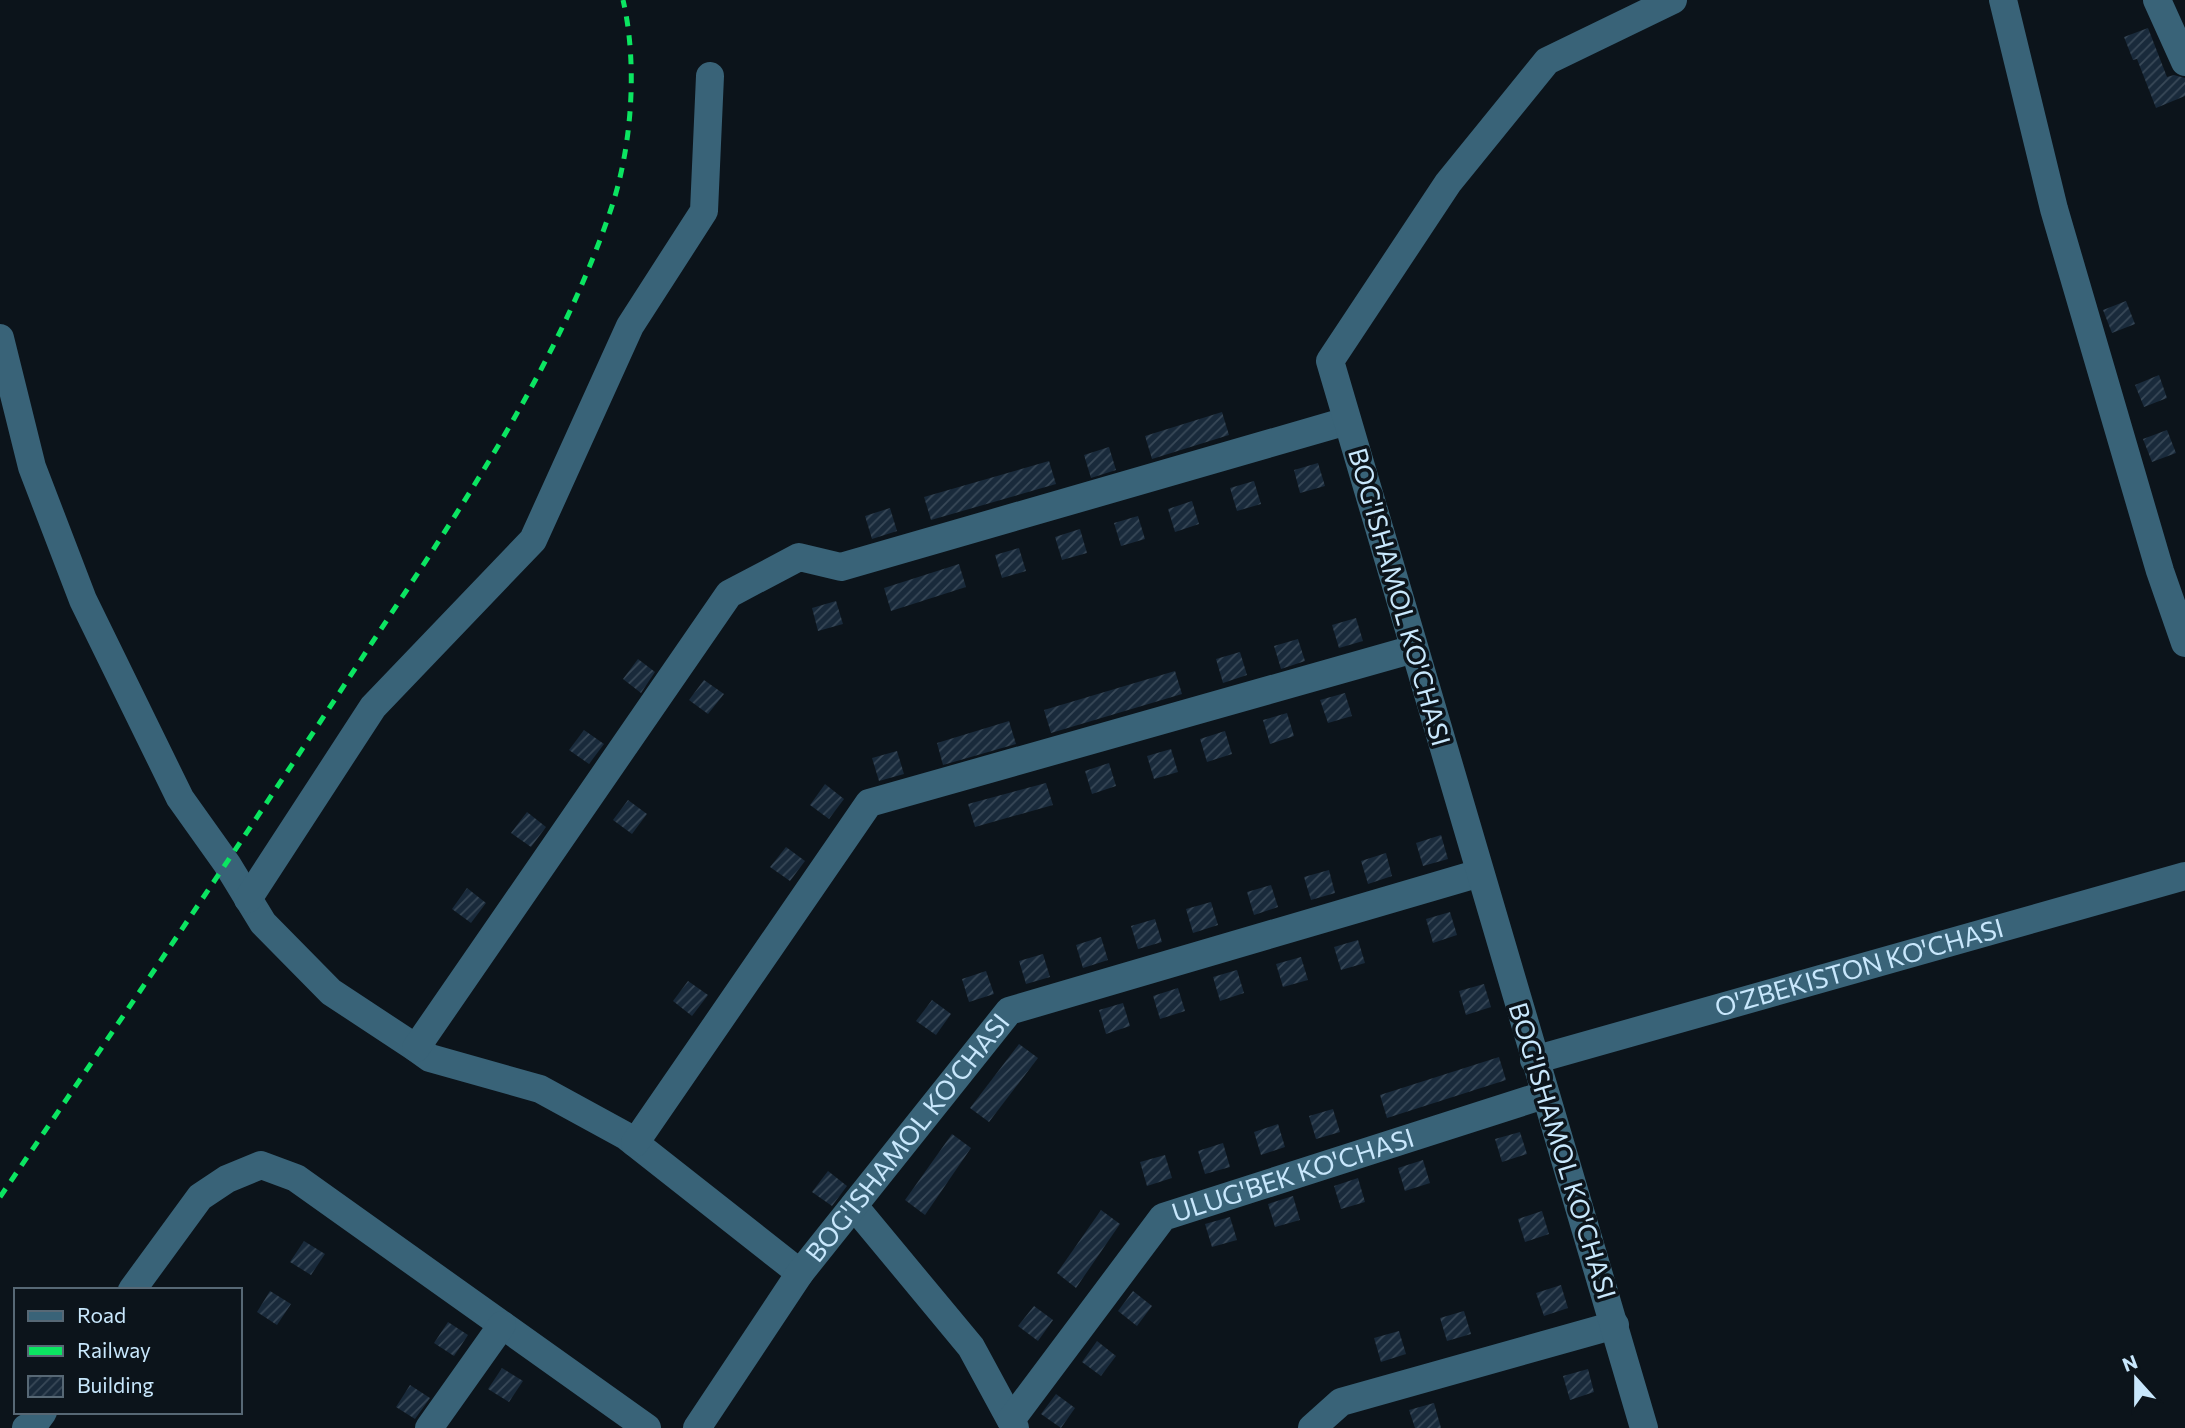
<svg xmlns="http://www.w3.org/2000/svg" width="2185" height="1428" font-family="Commissioner,sans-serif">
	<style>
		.building { fill: url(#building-hatch) }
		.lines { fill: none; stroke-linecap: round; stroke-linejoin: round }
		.minor { stroke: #396378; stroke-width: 28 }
		.rail { stroke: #0be561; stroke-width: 5; stroke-dasharray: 10 9; stroke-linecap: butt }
		.labels { text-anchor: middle; stroke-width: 7; stroke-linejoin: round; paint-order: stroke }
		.street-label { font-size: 26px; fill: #c8e7fc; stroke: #0c141b }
	</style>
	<defs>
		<pattern id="building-hatch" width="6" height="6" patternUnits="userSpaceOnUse" patternTransform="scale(1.75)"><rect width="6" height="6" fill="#192a3b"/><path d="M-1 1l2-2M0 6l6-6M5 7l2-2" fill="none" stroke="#394958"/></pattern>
	</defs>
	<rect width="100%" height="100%" fill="#0c141b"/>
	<g class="building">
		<polygon points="2148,28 2167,77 2174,75 2185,78 2185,96 2156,108 2137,59 2133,60 2124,37"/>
		<polygon points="2126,301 2135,324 2112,333 2103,310"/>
		<polygon points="2159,375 2167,398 2144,407 2135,385"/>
		<polygon points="1222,412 1229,435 1152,459 1145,436"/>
		<polygon points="2167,430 2176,453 2152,462 2143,439"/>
		<polygon points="1109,447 1116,470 1091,478 1084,455"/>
		<polygon points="1049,461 1056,484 931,520 924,497"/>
		<polygon points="1318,463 1325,486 1300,493 1294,470"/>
		<polygon points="1254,481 1261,504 1237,511 1230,488"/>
		<polygon points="1192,501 1199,524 1175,532 1168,509"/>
		<polygon points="890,508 897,531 872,539 865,516"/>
		<polygon points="1138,516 1145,539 1121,546 1114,523"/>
		<polygon points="1080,529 1087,553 1062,560 1055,537"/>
		<polygon points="1019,548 1026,571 1002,578 995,555"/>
		<polygon points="959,564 966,587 891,611 884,588"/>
		<polygon points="836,601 843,624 818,631 812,608"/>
		<polygon points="1356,618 1363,641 1339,648 1332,625"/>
		<polygon points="1298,639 1305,661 1281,669 1274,646"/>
		<polygon points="1240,652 1247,675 1223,683 1216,659"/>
		<polygon points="638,659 655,672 641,693 623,679"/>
		<polygon points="1175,671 1182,694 1051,733 1044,710"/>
		<polygon points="704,680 724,694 708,714 689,700"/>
		<polygon points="1345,693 1352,716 1328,723 1320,700"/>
		<polygon points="1287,713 1294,736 1270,744 1263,720"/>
		<polygon points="1009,721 1016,744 943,765 937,743"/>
		<polygon points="584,730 604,744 589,764 569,750"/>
		<polygon points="1225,731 1232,754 1207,762 1200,739"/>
		<polygon points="1171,749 1178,772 1154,779 1147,756"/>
		<polygon points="897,751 904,774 879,781 872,758"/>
		<polygon points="1109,763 1116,786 1092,794 1085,771"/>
		<polygon points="1046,783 1053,805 975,827 968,804"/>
		<polygon points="825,784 844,799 829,819 810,805"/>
		<polygon points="628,800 647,814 632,834 613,820"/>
		<polygon points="527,812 546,827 531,847 511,833"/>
		<polygon points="1441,835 1448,859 1423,866 1416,843"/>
		<polygon points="786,847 805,861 790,881 770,867"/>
		<polygon points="1386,853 1392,876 1368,884 1361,861"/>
		<polygon points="1329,870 1335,893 1311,900 1304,877"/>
		<polygon points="1271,885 1278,907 1254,915 1247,892"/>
		<polygon points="467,888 486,903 471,923 452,909"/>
		<polygon points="1211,902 1218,925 1193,933 1186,909"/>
		<polygon points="1450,912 1457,935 1433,943 1426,919"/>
		<polygon points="1155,919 1162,942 1138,949 1131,926"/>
		<polygon points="1101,937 1108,960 1083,968 1076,945"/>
		<polygon points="1358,940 1365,963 1341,970 1334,947"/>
		<polygon points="1043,954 1050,977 1026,984 1019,961"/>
		<polygon points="1301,957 1308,980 1283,987 1276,964"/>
		<polygon points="1237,970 1244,993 1220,1001 1213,977"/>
		<polygon points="986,971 994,994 969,1002 962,979"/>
		<polygon points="688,981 708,995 692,1016 673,1001"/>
		<polygon points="1484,984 1491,1007 1466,1015 1459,991"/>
		<polygon points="1178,988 1185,1011 1160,1019 1153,996"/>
		<polygon points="932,1000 951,1014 936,1035 916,1021"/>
		<polygon points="1123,1003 1130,1026 1106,1034 1099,1010"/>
		<polygon points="1019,1044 1038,1058 989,1122 970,1108"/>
		<polygon points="1499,1057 1506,1080 1387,1118 1380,1095"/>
		<polygon points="1333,1109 1340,1132 1316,1139 1309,1116"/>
		<polygon points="1278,1124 1285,1147 1261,1155 1254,1132"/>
		<polygon points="1520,1132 1527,1154 1502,1162 1495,1139"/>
		<polygon points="952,1134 971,1148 925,1215 905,1200"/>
		<polygon points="1223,1143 1230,1167 1205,1174 1198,1151"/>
		<polygon points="1165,1155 1172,1178 1147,1186 1140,1162"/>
		<polygon points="1423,1160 1430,1183 1405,1191 1398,1168"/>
		<polygon points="828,1171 847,1186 832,1206 812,1192"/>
		<polygon points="1358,1178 1365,1202 1341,1209 1334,1186"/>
		<polygon points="1293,1196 1300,1220 1275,1227 1268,1204"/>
		<polygon points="1101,1210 1120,1224 1076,1288 1057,1273"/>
		<polygon points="1542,1211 1549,1234 1525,1242 1518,1219"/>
		<polygon points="1230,1217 1237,1240 1212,1247 1205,1224"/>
		<polygon points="304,1241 325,1254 311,1275 290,1262"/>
		<polygon points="1561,1285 1568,1308 1544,1316 1536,1293"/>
		<polygon points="270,1291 291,1304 277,1325 257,1312"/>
		<polygon points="1133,1291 1152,1306 1137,1326 1118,1311"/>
		<polygon points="1034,1306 1053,1320 1038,1341 1018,1326"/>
		<polygon points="1464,1311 1471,1334 1447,1341 1440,1318"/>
		<polygon points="448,1322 468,1335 454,1356 434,1343"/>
		<polygon points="1399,1331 1406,1354 1381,1362 1374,1338"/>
		<polygon points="1097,1341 1116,1356 1101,1376 1082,1362"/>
		<polygon points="502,1368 523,1381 509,1402 488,1389"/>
		<polygon points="1588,1369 1594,1392 1570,1400 1563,1376"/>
		<polygon points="410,1385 430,1398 415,1419 396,1407"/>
		<polygon points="1056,1394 1075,1408 1061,1428 1041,1414"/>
		<polygon points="1434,1403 1441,1428 1415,1428 1409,1410"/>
	</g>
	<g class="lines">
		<g class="minor">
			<polyline points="2003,0 2054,209 2160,571 2185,643"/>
			<polyline points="2157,0 2185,62"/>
			<polyline points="0,338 32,467 83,600 180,798 227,864 263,923 331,992 416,1048 430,1058 540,1089 626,1136 800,1273"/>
			<polyline points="248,899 373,707 533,540 630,326 704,211 710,76"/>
			<polyline points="416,1048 729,594 799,557 841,567 1347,421"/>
			<path id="s1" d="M 1534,1060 L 2185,876"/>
			<polyline points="635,1143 869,803 1414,649"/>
			<polyline points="854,1206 971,1347 1015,1428"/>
			<polyline points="132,1290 200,1197 227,1179 261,1165 296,1178 647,1428"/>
			<path id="s2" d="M 1011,1420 L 1163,1217 L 1544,1095"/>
			<polyline points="26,1428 35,1423 43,1412"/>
			<polyline points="429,1428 502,1325"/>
			<path id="s3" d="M 697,1428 L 800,1273 L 1009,1011 L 1480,873"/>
			<polyline points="1312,1428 1341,1402 1615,1325"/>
			<polyline points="1644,1428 1330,361 1448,183 1547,61 1673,0"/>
		</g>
		<path class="rail" d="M 0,1197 C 122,1018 244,839 362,658 C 455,516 555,373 610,212 C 632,149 638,64 623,0"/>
	</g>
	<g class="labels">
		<g class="street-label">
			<text transform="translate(1399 597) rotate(74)" y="9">BOG'ISHAMOL KO'CHASI</text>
			<text dy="9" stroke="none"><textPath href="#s1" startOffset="338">O'ZBEKISTON KO'CHASI</textPath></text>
			<text dy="9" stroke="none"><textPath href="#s3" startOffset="359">BOG'ISHAMOL KO'CHASI</textPath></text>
			<text transform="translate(1562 1151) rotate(73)" y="9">BOG'ISHAMOL KO'CHASI</text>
			<text dy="9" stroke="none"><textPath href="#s2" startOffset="390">ULUG'BEK KO'CHASI</textPath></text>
		</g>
	</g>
	<rect x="14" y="1288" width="228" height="126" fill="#0c141b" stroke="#576875" stroke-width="2"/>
	<rect x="28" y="1311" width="35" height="10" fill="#396378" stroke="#576875" stroke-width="2"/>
	<text x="77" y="1323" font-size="21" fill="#c8e7fc">Road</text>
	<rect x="28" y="1346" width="35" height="10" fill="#0be561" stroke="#576875" stroke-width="2"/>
	<text x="77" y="1358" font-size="21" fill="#c8e7fc">Railway</text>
	<rect x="28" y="1376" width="35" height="21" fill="url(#building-hatch)" stroke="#576875" stroke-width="2"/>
	<text x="77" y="1393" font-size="21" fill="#c8e7fc">Building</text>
	<g transform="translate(2136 1379) rotate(339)" stroke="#0c141b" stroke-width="5" paint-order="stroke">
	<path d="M0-5L12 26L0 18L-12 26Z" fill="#c8e7fc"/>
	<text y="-10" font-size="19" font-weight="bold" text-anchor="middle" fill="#c8e7fc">N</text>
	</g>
</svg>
